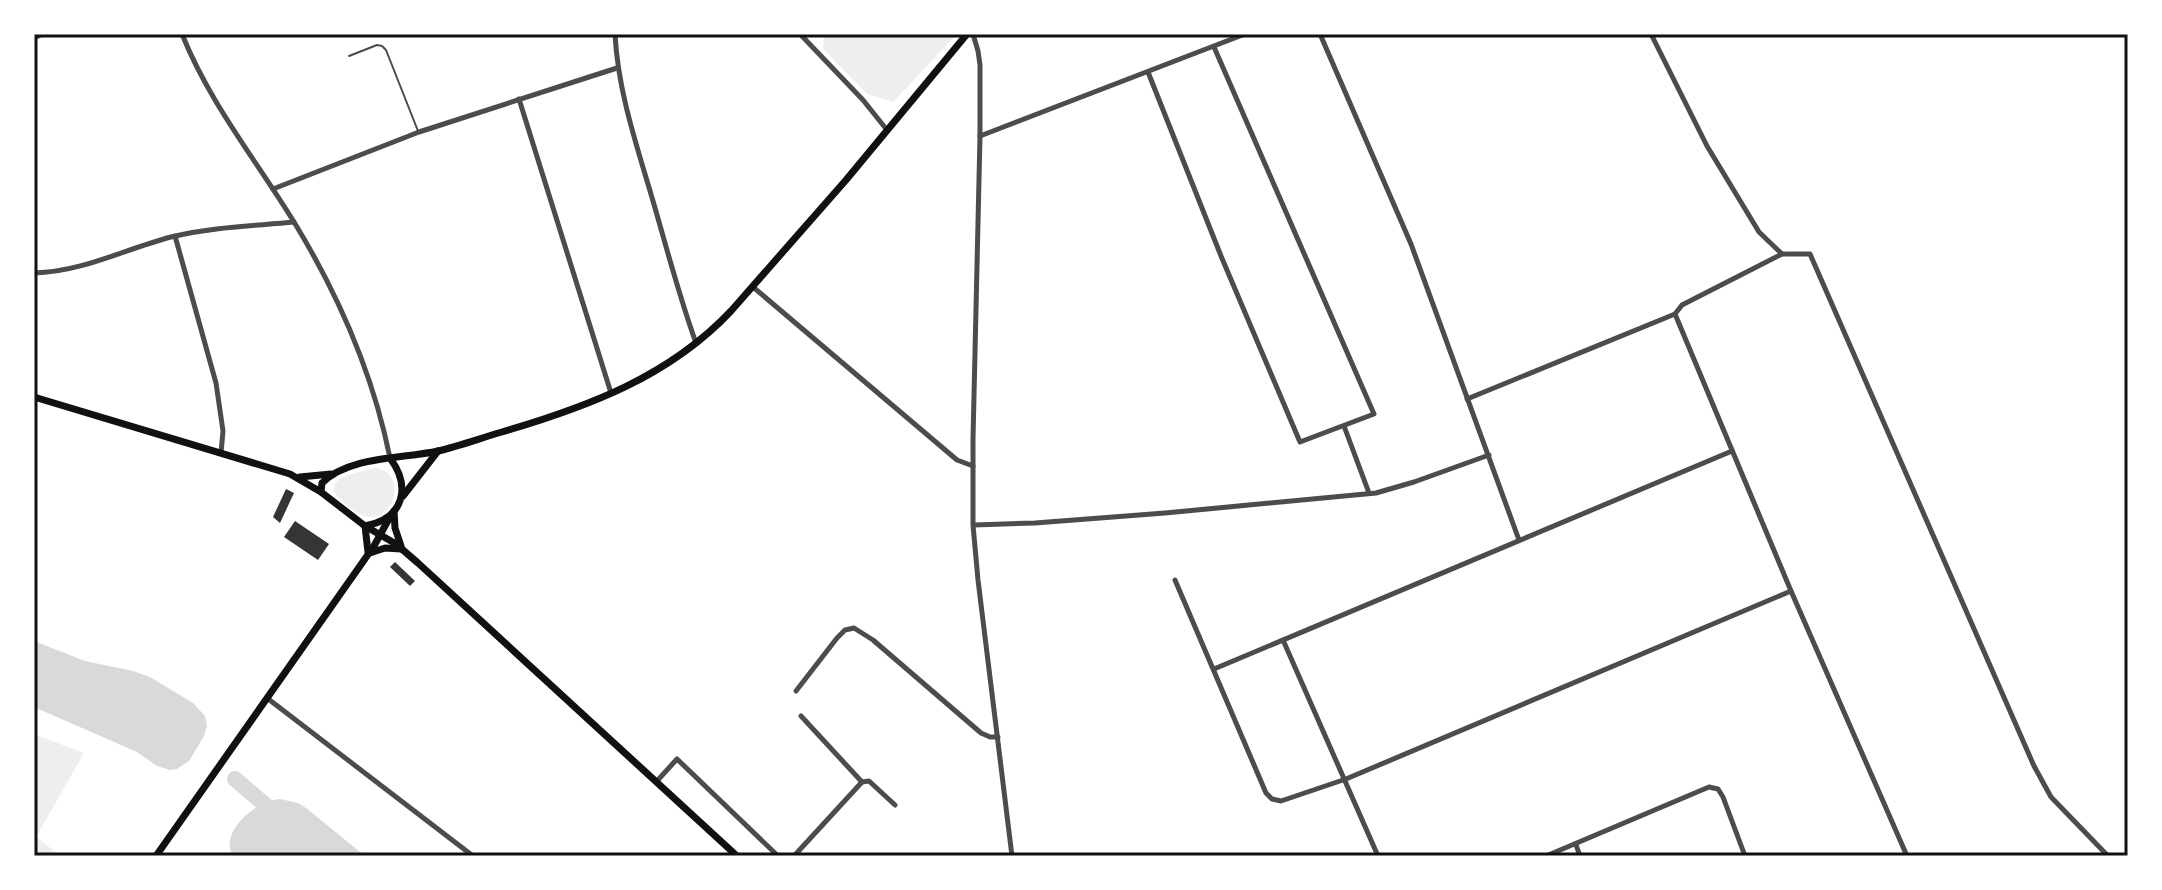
<svg xmlns="http://www.w3.org/2000/svg" width="2162" height="890" font-family="'Roboto Serif',serif">
	<style>
		.green { fill: #eee }
		.water { fill: #d9d9d9 }
		.lines { fill: none; stroke-linecap: round; stroke-linejoin: round }
		.river { stroke: #d9d9d9; stroke-width: 16 }
		.building { fill: #353535 }
		.service { stroke: #4c4c4c; stroke-width: 2 }
		.minor { stroke: #4c4c4c; stroke-width: 5 }
		.secondary { stroke: #111; stroke-width: 7 }
		.neatline { fill: none; stroke: #111; stroke-width: 3 }
	</style>
	<rect width="100%" height="100%" fill="#fff"/>
	<g class="green">
		<polygon points="824,34 957,34 893,102 867,94 823,49"/>
		<path d="M 375,468 C 412,472 391,535 356,512 C 312,483 341,476 375,468 Z"/>
		<polygon points="34,734 84,753 36,837 61,856 34,856"/>
	</g>
	<g class="water">
		<polygon points="34,641 85,661 133,671 150,677 193,703 205,716 207,726 204,736 189,761 177,769 170,770 157,766 137,752 34,707"/>
		<path d="M 280,799 L 298,803 L 306,808 L 365,856 L 233,856 C 218,832 257,800 280,799 Z"/>
	</g>
	<g class="lines">
		<polyline class="river" points="235,779 278,816"/>
	</g>
	<g class="building">
		<polygon points="286,489 294,493 280,523 273,517"/>
		<polygon points="295,521 329,544 318,560 284,537"/>
		<polygon points="395,562 415,581 410,586 390,567"/>
	</g>
	<g class="lines">
		<polyline class="service" points="349,56 377,45 382,46 386,50 418,131"/>
		<g class="minor">
			<path d="M 182,34 C 209,102 256,160 294,222 C 338,294 373,374 390,458"/>
			<path d="M 615,34 C 618,92 637,146 653,201 C 667,249 679,296 696,343"/>
			<polyline points="800,34 863,100 887,130"/>
			<polyline points="973,34 978,51 980,65 980,136 973,439 973,525 978,580 1012,856"/>
			<polyline points="1320,34 1411,244 1519,540"/>
			<polyline points="1651,34 1707,146 1759,232 1782,254 1810,254 2034,766 2051,797 2108,856"/>
			<polyline points="34,38 42,34"/>
			<polyline points="1148,72 1221,256 1300,442 1374,414 1214,47"/>
			<polyline points="519,99 611,393"/>
			<polyline points="980,136 1245,34"/>
			<polyline points="273,189 419,132 617,68"/>
			<polyline points="175,236 216,383 223,431 221,453"/>
			<path d="M 34,273 C 82,272 125,249 171,237 C 211,227 253,226 294,222"/>
			<polyline points="753,287 957,460 973,466"/>
			<polyline points="1675,314 1791,591 1907,856"/>
			<polyline points="1467,399 1675,314 1682,305 1782,254"/>
			<polyline points="1344,426 1369,493"/>
			<polyline points="974,525 1035,523 1165,513 1376,493 1414,482 1489,455"/>
			<polyline points="1175,580 1266,793 1272,799 1281,801 1346,779 1791,591"/>
			<polyline points="1283,640 1378,856"/>
			<polyline points="1214,669 1732,451"/>
			<polyline points="796,691 837,638 845,630 854,628 873,640 981,733 990,737 998,737"/>
			<polyline points="267,698 473,856"/>
			<polyline points="801,716 862,782 869,781 895,805"/>
			<polyline points="657,781 677,759 778,856"/>
			<polyline points="1576,845 1580,856"/>
			<polyline points="794,856 862,782"/>
			<polyline points="1546,856 1709,787 1718,789 1723,797 1745,856"/>
		</g>
		<g class="secondary">
			<polyline points="34,397 290,474 321,492"/>
			<path d="M 390,458 C 412,488 403,519 365,526 L 321,492 L 322,483 C 349,456 402,459 438,451 C 459,446 481,438 502,432 C 587,407 669,377 731,311 L 846,180 L 967,34"/>
			<polyline points="300,477 331,474"/>
			<polyline points="403,496 438,451"/>
			<polyline points="394,511 395,528 401,546"/>
			<polyline points="365,526 396,544 418,563 737,856"/>
			<polyline points="365,526 368,552"/>
			<polyline points="370,553 385,548 401,549"/>
			<polyline points="156,856 374,546 391,515"/>
		</g>
	</g>
	<rect width="2162" height="890" fill="none" stroke="#ffffff" stroke-width="72"/>
	<rect x="36" y="36" width="2090" height="818" class="neatline"/>
</svg>
